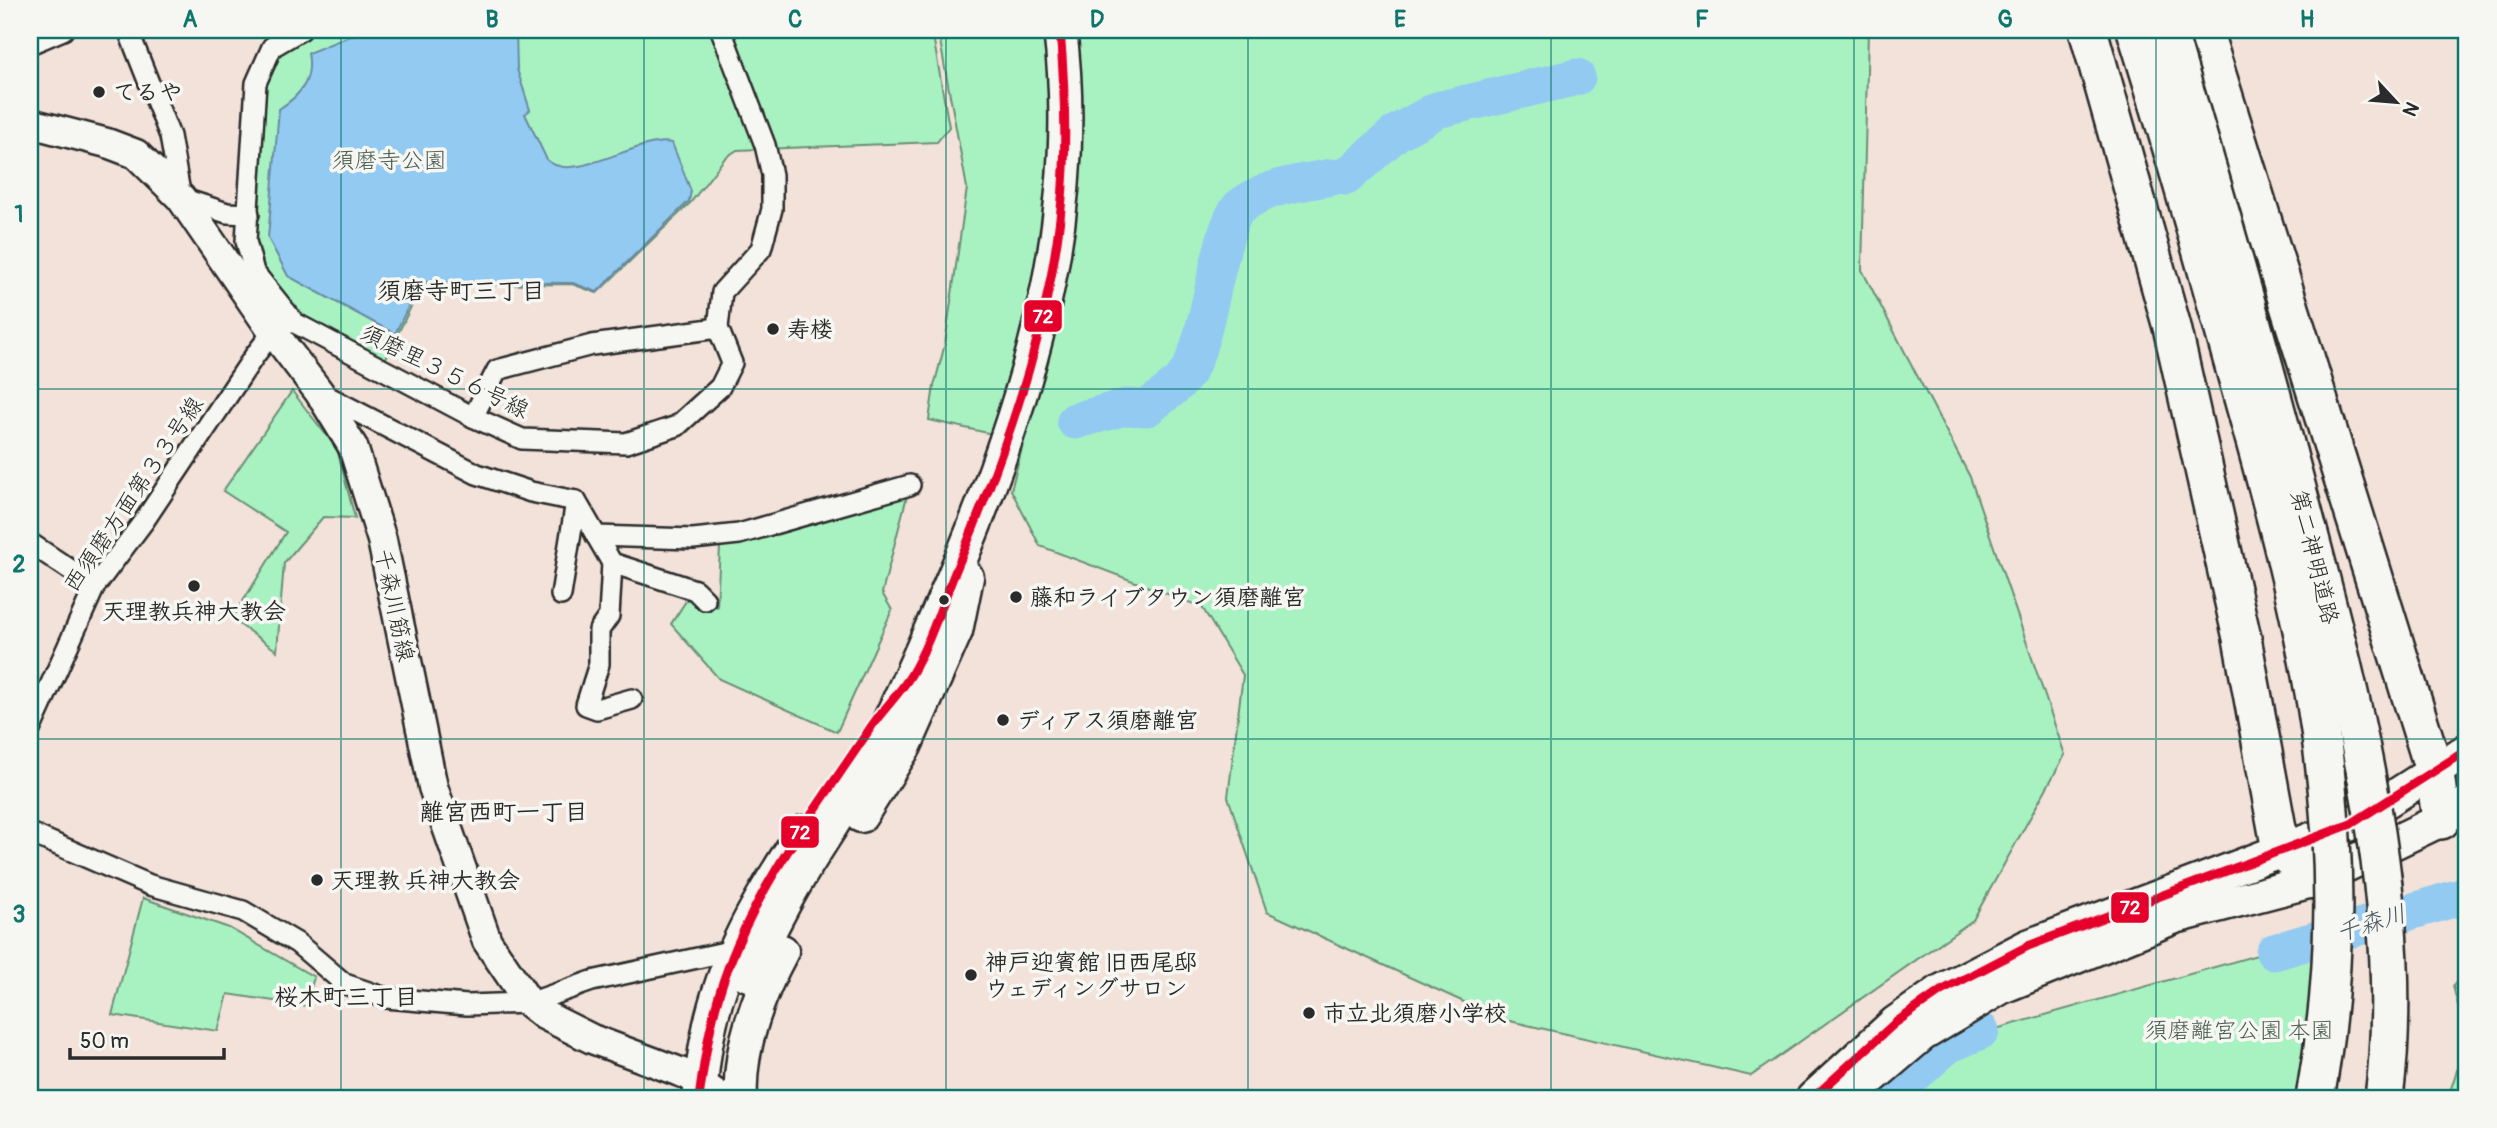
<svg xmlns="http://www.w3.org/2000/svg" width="2497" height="1128" font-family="Pangolin,'Klee One',sans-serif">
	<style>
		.green { fill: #a8f2c1; stroke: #6a8e76; stroke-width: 2 }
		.water { fill: #93caf2; stroke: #698aa2; stroke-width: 2 }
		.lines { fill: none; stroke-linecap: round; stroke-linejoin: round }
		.river { stroke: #93caf2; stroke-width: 37 }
		.street-casing { stroke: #2b2b2b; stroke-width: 24 }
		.secondary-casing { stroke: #2b2b2b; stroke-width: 33 }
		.primary-casing { stroke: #2b2b2b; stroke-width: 37 }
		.highway-casing { stroke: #2b2b2b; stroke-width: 42 }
		.street { stroke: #f6f6f2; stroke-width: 19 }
		.secondary { stroke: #f6f6f2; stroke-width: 28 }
		.primary { stroke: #f6f6f2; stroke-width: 32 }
		.highway { stroke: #f6f6f2; stroke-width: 37 }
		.highway-bridge-casing { stroke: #2b2b2b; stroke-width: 42; stroke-linecap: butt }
		.highway-bridge { stroke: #f6f6f2; stroke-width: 37 }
		.bus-1-casing { stroke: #f6f6f2; stroke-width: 14 }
		.bus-1 { stroke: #e4002b; stroke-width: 9 }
		.grid { fill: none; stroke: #0f766e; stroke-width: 2; stroke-opacity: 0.55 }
		.poi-dot { fill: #2b2b2b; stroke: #f6f6f2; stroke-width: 2.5 }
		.labels { text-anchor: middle; stroke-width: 7; stroke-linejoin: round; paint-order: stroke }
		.poi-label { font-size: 23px; font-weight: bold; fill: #2b2b2b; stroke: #f6f6f2; text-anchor: start }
		.park-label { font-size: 23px; fill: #4a5d50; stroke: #f6f6f2 }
		.street-label { font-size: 23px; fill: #2b2b2b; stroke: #f6f6f2 }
		.neighbourhood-label { font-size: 24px; font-weight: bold; fill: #2b2b2b; stroke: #f6f6f2 }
		.water-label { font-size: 24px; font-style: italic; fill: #45535d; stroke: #f6f6f2 }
		.line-badge { stroke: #f6f6f2; stroke-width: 2.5 }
		.badge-label { font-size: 19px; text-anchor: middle; font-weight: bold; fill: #fff }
		.neatline { fill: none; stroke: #0f766e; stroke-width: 2.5 }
		.grid-label { font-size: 23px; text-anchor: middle; font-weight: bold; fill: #0f766e }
	</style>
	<rect width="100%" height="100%" fill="#f2e2d9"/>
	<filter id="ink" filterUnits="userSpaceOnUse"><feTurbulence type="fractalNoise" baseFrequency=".0143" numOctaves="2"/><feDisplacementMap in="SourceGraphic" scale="14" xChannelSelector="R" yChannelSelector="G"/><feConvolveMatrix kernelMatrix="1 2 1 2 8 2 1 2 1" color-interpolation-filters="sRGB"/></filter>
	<g filter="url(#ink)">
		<g class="green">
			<polygon points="315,30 932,30 949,127 937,142 737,150 725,158 691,202 597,293 572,284 421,286 384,362 290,308 262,267 253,237 264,86 281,52"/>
			<polygon points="938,30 1868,30 1862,270 1970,477 2065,755 1973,920 1751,1076 1501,1019 1267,912 1228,797 1243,675 1202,607 1040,546 1011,490 1024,441 929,420 934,386 945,344 967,188"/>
			<polygon points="292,391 337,449 355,518 323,517 284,563 277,651 232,619 286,532 223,491"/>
			<polygon points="907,496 882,593 892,610 837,732 719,679 671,624 688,598 717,607 720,547"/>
			<polygon points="143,898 229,928 314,977 306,1006 228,994 218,1031 112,1015"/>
			<polygon points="2324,936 2297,1098 1884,1098 1950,1042"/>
			<polygon points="2467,970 2467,1098 2448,1098 2467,1039 2453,986"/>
		</g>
		<path class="water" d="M 364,30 L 516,30 L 517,69 L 530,110 L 525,114 L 547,160 C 574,185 637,136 672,143 L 691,191 L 689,201 L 597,292 L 573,283 L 420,282 L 395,334 L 288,276 L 268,238 L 279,109 C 301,95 313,80 308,53 Z"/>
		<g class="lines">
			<g class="river">
				<polyline points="1346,177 1396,133 1437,110 1577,77"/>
				<path d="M 1075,421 L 1125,407 L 1147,408 C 1159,398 1179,386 1187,373 C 1210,338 1219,222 1241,206 C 1266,186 1301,183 1332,177"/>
				<polyline points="2274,952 2467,895"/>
				<polyline points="1888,1098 1948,1045 1981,1031"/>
			</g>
			<defs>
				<g id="street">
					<polyline points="128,30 170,136 181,198 227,213 249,214"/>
					<polyline points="301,30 272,47 256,83 246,241 254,272 295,323 473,417 522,439 626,443 677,426 720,387 732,363 718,328 722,292 761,249 772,209 772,175 765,145 721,30"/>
					<polyline points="30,44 63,30"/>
					<polyline points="319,392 477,474 531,492 576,501 612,563 695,590 705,600"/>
					<polyline points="473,417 497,370 592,345 718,328"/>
					<polyline points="596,536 693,539 739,534 910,485"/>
					<polyline points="30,543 95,586"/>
					<polyline points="612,563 609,616 599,630 599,664 586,705 597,709 632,699"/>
					<polyline points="561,595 576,501"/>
					<polyline points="30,730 95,586 144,521 255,355 273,332 284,327"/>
					<polyline points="30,833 150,885 243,911 297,943 345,984 386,998 467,1005 529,1003 592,981 734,950"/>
				</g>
				<polyline id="secondary" points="30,123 107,143 136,154 181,198 273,332 319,392 353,447 382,540 433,787 487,941 529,1003 544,1015 592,1039 688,1075 722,1098"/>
				<g id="primary">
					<polyline points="861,816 905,746 956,631 967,577"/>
					<path d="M 748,975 C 763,945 777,915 794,886 C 815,850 840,815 860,778 C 891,721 917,661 943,601 C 1021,422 1085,227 1060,30"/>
					<path d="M 699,1098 C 702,1079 703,1059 707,1040 C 720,963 761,896 803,832"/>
					<path d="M 741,1098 C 738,1050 759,993 782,951"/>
					<polyline points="1813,1098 1895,1023 1941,991 2028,946 2351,824 2467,750"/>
					<polyline points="1848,1098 1922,1035 2002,987 2175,917 2316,880 2441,820 2467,803"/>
				</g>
				<g id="highway">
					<polyline points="2088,30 2172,327 2242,638 2281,850 2316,880"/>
					<polyline points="2203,30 2435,773 2441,820"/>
				</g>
			</defs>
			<use href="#street" class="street-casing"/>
			<use href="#secondary" class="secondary-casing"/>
			<use href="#primary" class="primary-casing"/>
			<use href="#highway" class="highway-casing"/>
			<use href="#street" class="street"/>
			<use href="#secondary" class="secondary"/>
			<use href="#primary" class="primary"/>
			<use href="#highway" class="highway"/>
			<defs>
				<g id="highway-bridge">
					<path d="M 2136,30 C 2172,144 2204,259 2236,373 C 2307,624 2363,835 2315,1098"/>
					<path d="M 2167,30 C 2215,194 2263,358 2306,523 C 2354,704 2408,909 2384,1098"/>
				</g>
			</defs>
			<use href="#highway-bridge" class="highway-bridge-casing"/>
			<use href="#highway-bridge" class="highway-bridge"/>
			<defs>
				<g id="bus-1">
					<path d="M 699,1098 C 705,1054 712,1010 728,968 C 760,881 818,807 869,730 C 881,711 899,695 911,675 C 932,639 944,597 961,558 C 1012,435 1058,303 1064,169 C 1066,122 1064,76 1060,30"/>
					<polyline points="1813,1098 1895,1023 1941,991 2028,946 2351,824 2467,750"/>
				</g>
			</defs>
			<use href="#bus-1" class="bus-1-casing"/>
			<use href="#bus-1" class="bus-1"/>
		</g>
	</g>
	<path class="grid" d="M 341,30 L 341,1098M 644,30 L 644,1098M 946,30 L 946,1098M 1248,30 L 1248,1098M 1551,30 L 1551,1098M 1854,30 L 1854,1098M 2156,30 L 2156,1098M 30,389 L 2467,389M 30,739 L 2467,739"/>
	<g class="poi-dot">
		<circle cx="99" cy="92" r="7"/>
		<circle cx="773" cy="329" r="7"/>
		<circle cx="194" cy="586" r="7"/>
		<circle cx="1016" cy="597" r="7"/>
		<circle cx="944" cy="600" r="6"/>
		<circle cx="1003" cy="720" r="7"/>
		<circle cx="317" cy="880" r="7"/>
		<circle cx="971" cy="975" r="7"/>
		<circle cx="1309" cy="1013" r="7"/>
	</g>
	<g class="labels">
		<g class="poi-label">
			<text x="113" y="100">てるや</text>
			<text x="787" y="337">寿楼</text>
			<text x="1030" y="605">藤和ライブタウン須磨離宮</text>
			<text x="194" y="619" text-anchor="middle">天理教兵神大教会</text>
			<text x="1017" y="728">ディアス須磨離宮</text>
			<text x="331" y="888">天理教 兵神大教会</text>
			<text x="985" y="970">神戸迎賓館 旧西尾邸<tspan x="985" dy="26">ウェディングサロン</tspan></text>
			<text x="1323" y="1021">市立北須磨小学校</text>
		</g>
		<g class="park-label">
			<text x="389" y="168">須磨寺公園</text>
			<text x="2239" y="1038">須磨離宮公園 本園</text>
		</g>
		<g class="street-label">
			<text transform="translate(445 371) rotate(26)" y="8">須磨里３５６号線</text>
			<text transform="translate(133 494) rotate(-56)" y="8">西須磨方面第３３号線</text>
			<text transform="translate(2315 557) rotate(76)" y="8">第二神明道路</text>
			<text transform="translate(395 605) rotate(78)" y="8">千森川筋線</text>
		</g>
		<g class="neighbourhood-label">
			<text x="461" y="299">須磨寺町三丁目</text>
			<text x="504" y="820">離宮西町一丁目</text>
			<text x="346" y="1005">桜木町三丁目</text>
		</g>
		<g class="water-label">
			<text transform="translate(2371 923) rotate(-17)" y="8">千森川</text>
		</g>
	</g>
	<g class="line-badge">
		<rect x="1023" y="299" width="40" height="34" rx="7" fill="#e4002b"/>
		<rect x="780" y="815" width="40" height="34" rx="7" fill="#e4002b"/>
		<rect x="2110" y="891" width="40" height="33" rx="7" fill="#e4002b"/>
	</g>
	<g class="badge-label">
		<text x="1043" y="323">72</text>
		<text x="800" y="839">72</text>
		<text x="2130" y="914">72</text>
	</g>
	<rect width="2497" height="1128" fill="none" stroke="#f6f6f2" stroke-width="77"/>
	<g transform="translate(2396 102) rotate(116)" stroke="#f6f6f2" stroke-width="5" paint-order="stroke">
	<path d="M0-5L12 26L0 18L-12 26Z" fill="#2b2b2b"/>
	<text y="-10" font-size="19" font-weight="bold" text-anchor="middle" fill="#2b2b2b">N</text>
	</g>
	<path d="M70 1048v10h154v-10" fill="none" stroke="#2b2b2b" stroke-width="3.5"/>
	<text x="80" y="1048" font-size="21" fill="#2b2b2b" stroke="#f6f6f2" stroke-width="5" paint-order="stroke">50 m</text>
	<rect x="38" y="38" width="2420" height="1052" class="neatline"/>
	<g class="grid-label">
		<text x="190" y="27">A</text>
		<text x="492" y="27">B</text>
		<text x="795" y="27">C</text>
		<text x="1097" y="27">D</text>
		<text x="1400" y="27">E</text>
		<text x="1702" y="27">F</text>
		<text x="2005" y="27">G</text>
		<text x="2307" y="27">H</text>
		<text x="19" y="222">1</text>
		<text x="19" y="572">2</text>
		<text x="19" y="922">3</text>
	</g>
</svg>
